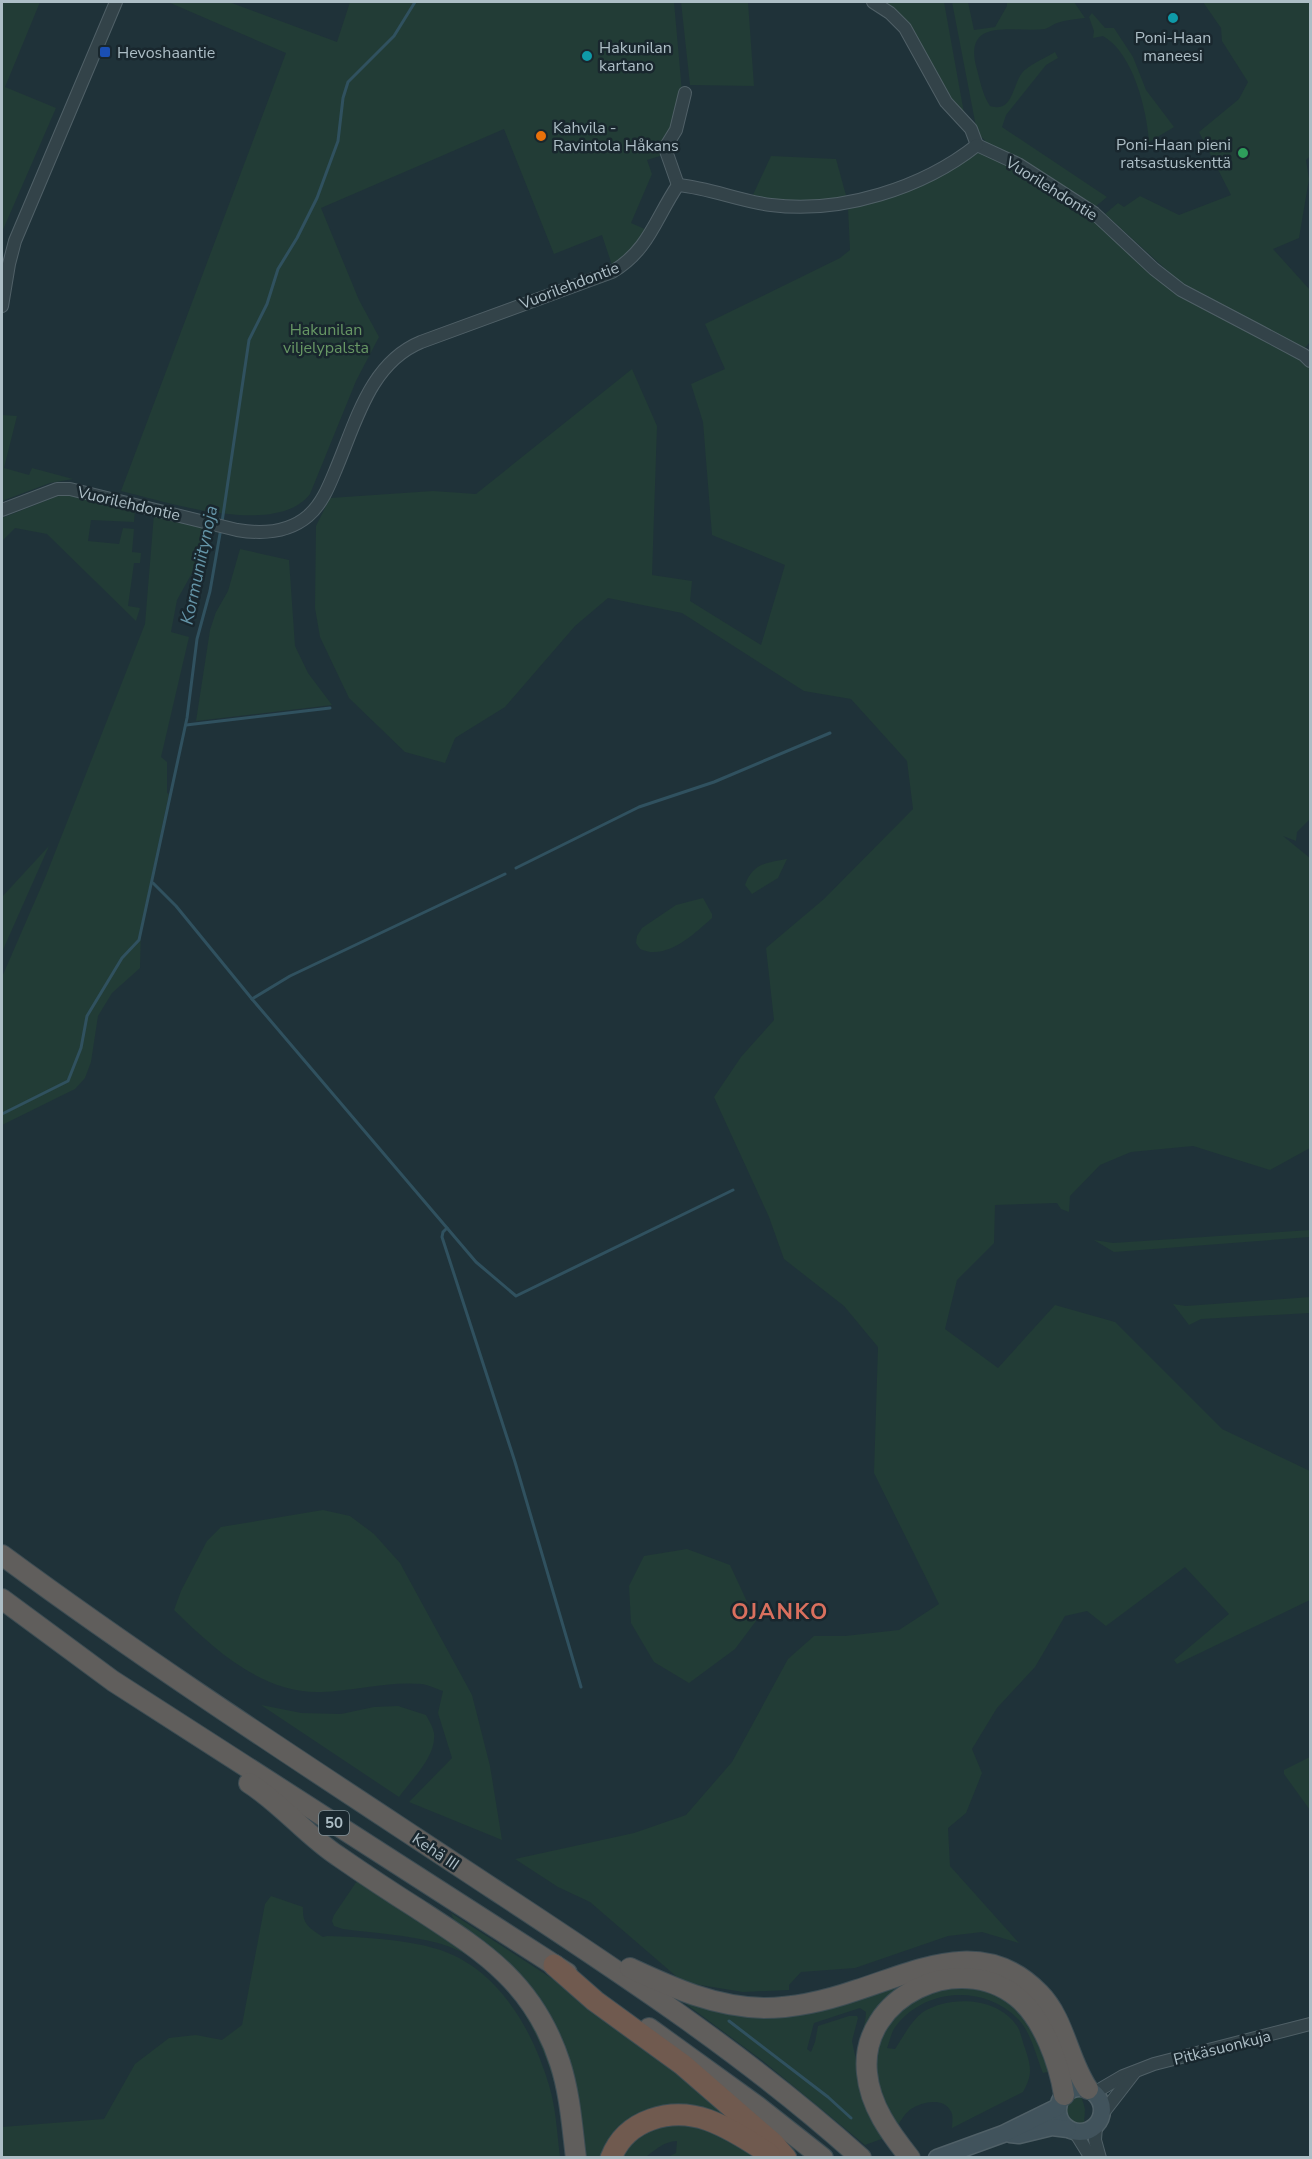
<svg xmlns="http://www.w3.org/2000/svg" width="1312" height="2159" font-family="'Nunito Sans',sans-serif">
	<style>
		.green { fill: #223c36; fill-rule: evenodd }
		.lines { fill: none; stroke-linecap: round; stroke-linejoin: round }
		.stream { stroke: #30515f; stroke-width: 3 }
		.minor-casing { stroke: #506067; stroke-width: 14 }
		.secondary-casing { stroke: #506067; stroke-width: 19 }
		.trunk-casing { stroke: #3d4d54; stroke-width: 22 }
		.motorway-casing { stroke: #3d4d54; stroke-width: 23 }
		.minor { stroke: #334349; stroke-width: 12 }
		.secondary { stroke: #41535c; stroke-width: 16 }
		.trunk { stroke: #605e5c; stroke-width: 20 }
		.motorway { stroke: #705a4f; stroke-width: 21 }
		.culture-dot { fill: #0f9aa8; stroke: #19272e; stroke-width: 2 }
		.transit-dot { fill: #1a4fb4; stroke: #19272e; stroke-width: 2 }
		.food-dot { fill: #e8710a; stroke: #19272e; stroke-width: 2 }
		.leisure-dot { fill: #2e9e5b; stroke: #19272e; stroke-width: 2 }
		.labels { text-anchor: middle; stroke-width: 5; stroke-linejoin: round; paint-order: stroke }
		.shield { fill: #19272e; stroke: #819198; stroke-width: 1.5 }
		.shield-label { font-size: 15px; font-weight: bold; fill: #adbec6 }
		.poi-label { font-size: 16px; fill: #adbec6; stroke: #19272e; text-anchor: start }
		.street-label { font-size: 16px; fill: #adbec6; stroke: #19272e }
		.park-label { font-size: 16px; fill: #679764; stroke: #19272e }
		.water-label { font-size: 18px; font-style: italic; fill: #6494a7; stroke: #19272e }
		.district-label { font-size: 22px; font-weight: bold; letter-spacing: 1.5px; fill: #da705e; stroke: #19272e }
	</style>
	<rect width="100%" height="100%" fill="#1f3239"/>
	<g class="green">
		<polygon points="2,2 40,2 5,87 56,108 2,232"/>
		<path d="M 168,2 L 229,2 L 337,42 L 350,2 L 674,2 L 682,92 L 663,155 L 647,160 L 652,174 L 631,223 L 647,230 L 633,252 L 612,265 L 602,235 L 554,254 L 504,129 L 321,208 L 359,300 L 379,337 L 356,381 L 310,494 C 276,538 167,502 121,491 L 286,53 Z"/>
		<polygon points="681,2 748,2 754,86 690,85"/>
		<polygon points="882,2 944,2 964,113 950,101"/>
		<path d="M 952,2 L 968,2 L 974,30 L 995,27 L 1007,6 L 1007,2 L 1074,2 L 1085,18 C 1076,19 1066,20 1057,23 C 1053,24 1049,28 1045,29 C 1015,33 964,16 976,66 C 980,80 982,94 990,106 C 1013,113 1012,86 1022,73 C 1027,66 1047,57 1055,52 L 1058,58 L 1046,65 L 1006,115 L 1002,127 L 1107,197 L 1095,207 L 1023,160 L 988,144 L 977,132 Z"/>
		<polygon points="1203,2 1310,2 1310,156 1306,160 1309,179 1299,238 1273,249 1310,290 1310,342 1304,349 1181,283 1105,214 1118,203 1124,207 1140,196 1179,215 1231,195 1199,132 1239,99 1248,82 1222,41 1221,28"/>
		<path d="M 1092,13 L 1105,28 L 1114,28 L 1133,57 L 1146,90 L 1174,127 L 1149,142 C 1147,110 1133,53 1103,36 L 1093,38 L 1094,31 L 1089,17 Z"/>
		<polygon points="978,150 1016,168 1092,217 1175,293 1302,361 1310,369 1310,819 1297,832 1296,841 1283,836 1310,858 1310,1148 1270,1170 1193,1146 1131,1152 1100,1165 1070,1196 1069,1212 1061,1209 1057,1203 995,1205 994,1243 957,1280 945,1329 998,1368 1055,1305 1115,1322 1222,1429 1310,1471 1310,1600 1177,1664 1174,1660 1229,1614 1185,1567 1106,1626 1087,1611 1065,1616 1035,1667 997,1708 972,1749 982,1773 966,1813 948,1828 950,1866 1019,1943 982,1932 948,1936 855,1968 801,1972 789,1985 789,1990 743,1992 694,1984 677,1977 590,1902 558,1887 515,1859 634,1833 686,1815 732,1762 788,1659 814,1636 845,1636 899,1630 939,1604 874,1473 878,1347 844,1306 784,1259 769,1217 714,1097 741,1057 774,1020 766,948 824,899 913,809 907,761 851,699 804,691 682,613 608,598 575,626 505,707 455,738 445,763 405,752 349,698 320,637 315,608 316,526 330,498 433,491 476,494 632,369 657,426 652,575 692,581 690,601 761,645 785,565 712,535 703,422 691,384 725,369 705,324 840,258 850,250 848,208"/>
		<polygon points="771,156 836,159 847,199 794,203 752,197"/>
		<polygon points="2,415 17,416 4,468 29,475 32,468 73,479 50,483 2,501"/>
		<polygon points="58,496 72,496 135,510 134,522 91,520 88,541 119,544 123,528 134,529 132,552 141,553 140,563 134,563 128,606 140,608 136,621 47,534 15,528 2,541 2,518"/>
		<polygon points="154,514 216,530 177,600 171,632 189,637 161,757 167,762 167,793 169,794 141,926 140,968 112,993 98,1016 91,1062 85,1078 75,1089 2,1125 2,977 45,878 145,624"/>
		<polygon points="240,549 289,560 295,646 308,673 332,705 196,721 210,630 216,612 228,591"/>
		<polygon points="49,846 2,952 2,897"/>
		<path d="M 787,859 L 778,878 L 752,894 L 745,885 C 753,863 766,863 787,859 Z"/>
		<path d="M 703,898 L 712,914 L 712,918 C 693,935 666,961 640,949 L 636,943 L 637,936 L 642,928 L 676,905 Z"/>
		<polygon points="1310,1230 1310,1237 1114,1252 1094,1240 1113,1243"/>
		<polygon points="1310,1297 1310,1313 1201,1319 1189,1325 1173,1304 1186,1306"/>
		<path d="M 323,1510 L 350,1516 L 374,1534 L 400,1563 L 472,1695 L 490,1766 L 502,1840 L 409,1802 L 452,1758 L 438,1713 L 443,1691 C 437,1689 429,1685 422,1684 C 388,1681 354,1691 321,1692 C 262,1694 214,1649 174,1610 L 181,1591 L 207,1541 L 221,1527 Z"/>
		<polygon points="687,1549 730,1565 756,1621 735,1649 689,1683 654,1662 631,1623 629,1586 644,1556"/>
		<path d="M 261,1705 L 301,1713 L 341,1714 L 374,1707 L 398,1706 L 426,1715 C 429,1721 433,1727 434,1733 C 437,1756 411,1780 399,1797 Z"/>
		<polygon points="1310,1757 1310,1810 1284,1774 1284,1770"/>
		<path d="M 359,1878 L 464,1946 L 515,1994 L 546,2045 L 561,2107 C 545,2041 510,1963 438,1943 C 407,1935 374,1933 343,1929 L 334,1926 L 332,1921 L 334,1915 Z"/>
		<path d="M 271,1896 L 303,1907 C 302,1924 309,1928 323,1937 L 327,1936 C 362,1937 404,1939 437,1949 C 497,1967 532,2028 549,2085 C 556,2108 557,2134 560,2157 L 2,2157 L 2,2127 L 104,2119 L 135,2064 L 169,2038 L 196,2035 L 222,2040 L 242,2025 L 265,1904 Z"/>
		<polygon points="451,1913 585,2000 747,2128 672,2109 606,2157 583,2157 565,2055 457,1927"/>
		<path d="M 960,1965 C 996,1966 1032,1981 1049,2014 C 1056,2027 1060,2040 1065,2053 L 1058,2055 C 1053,2038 1047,2020 1035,2006 C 986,1951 886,1967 867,2043 C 864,2054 861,2067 862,2079 C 865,2100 877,2119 887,2137 L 865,2145 L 763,2061 L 678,1998 L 738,2012 L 771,2014 L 804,2012 L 830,2007 L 918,1974 ZM 860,2008 L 866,2012 C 866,2028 856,2043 856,2060 L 852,2041 L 858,2018 L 857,2016 L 849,2016 L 818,2026 L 815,2042 L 811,2052 L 807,2049 L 814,2023 Z"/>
		<path d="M 951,1985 C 964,1987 981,1986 993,1991 C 1029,2006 1039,2038 1052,2071 L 1043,2073 C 1036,2056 1031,2032 1018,2019 C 984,1984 925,1988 896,2026 C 891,2032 890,2041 887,2048 L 895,2049 C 903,2037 911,2021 923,2012 C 950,1995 998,1997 1017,2026 C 1021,2032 1022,2041 1025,2048 C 1031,2067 1033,2074 1023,2092 L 952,2128 C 952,2122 954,2115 950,2110 C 943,2097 921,2102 911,2109 C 905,2113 901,2121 896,2127 C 871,2087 863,2033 908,2003 C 920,1995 938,1991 951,1985 Z"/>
		<polygon points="1081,2095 1085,2109 1084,2124 1073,2122 1066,2111 1071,2099"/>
		<path d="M 699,2124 L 763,2157 L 668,2157 L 676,2153 L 677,2141 C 663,2142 658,2148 647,2156 C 641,2159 626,2157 618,2157 L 650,2125 Z"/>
	</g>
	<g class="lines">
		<g class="stream">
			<polyline points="222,522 249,340 267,304 278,269 297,238 317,198 338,141 343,98 348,82 394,36 415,2"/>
			<polyline points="186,725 330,708"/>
			<polyline points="516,868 639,807 714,782 830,733"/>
			<polyline points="153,883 176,906 252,999 290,976 505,874"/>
			<polyline points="252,999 476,1262 516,1296 733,1190"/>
			<polyline points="2,1114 68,1081 81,1048 87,1016 122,958 139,940 187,718 197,639 210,591 221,528"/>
			<polyline points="447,1228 443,1232 442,1237 515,1462 581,1687"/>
			<polyline points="729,2021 828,2097 851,2118"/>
		</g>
		<defs>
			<g id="minor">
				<polyline points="873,2 890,13 905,28 946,102 971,129 977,145"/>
				<polyline points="977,145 1018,164 1094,213 1154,269 1181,290 1259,331 1304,355 1310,361"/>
				<polyline points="678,185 665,148 676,130 685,93"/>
				<polyline points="2,306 9,264 15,241 116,2"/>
				<path d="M 2,510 L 57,489 L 70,489 L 237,530 C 261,534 288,533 308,516 C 322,504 329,486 336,469 C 356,422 370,363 421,342 L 612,272 C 649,250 655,219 678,185 C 710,188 739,201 771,205 C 841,214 923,188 977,145"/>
				<polyline points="1094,2093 1123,2076 1154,2064 1310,2024"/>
				<polyline points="1103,2113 1134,2073"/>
				<polyline points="1096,2126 1095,2140 1100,2158"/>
				<polyline points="1075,2132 1091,2158"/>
			</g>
			<g id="secondary">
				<circle cx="1080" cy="2110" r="22"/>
				<polyline points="1010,2134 1019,2135 1052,2127 1068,2129"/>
				<polyline points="937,2158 1003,2134 1058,2107"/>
			</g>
			<g id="trunk">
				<path d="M 2,1555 C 162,1673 329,1780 495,1890 C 621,1973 748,2056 861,2158"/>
				<polyline points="2,1599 113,1681 567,1973"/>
				<path d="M 249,1783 C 282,1804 306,1835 338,1856 C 364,1874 391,1892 418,1909 C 484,1952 534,1983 560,2063 C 570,2094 572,2126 576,2158"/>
				<path d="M 630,1968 C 673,1988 715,2007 764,2008 C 795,2008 828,2000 857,1990 C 919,1970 984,1936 1039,1993 C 1065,2019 1068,2060 1088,2089"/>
				<polyline points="649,2028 757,2106 823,2158"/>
				<path d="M 910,2158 C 890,2133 870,2106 867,2073 C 859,1996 959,1950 1017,1997 C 1043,2018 1059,2063 1064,2095"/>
			</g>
			<g id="motorway">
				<polyline points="554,1965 595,2001 683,2065 774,2144 786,2158"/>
				<path d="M 611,2158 C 626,2119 671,2107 708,2120 C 730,2128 750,2141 769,2154"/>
			</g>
		</defs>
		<use href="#minor" class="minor-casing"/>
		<use href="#secondary" class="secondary-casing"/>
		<use href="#trunk" class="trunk-casing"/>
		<use href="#motorway" class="motorway-casing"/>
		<use href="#minor" class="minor"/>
		<use href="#secondary" class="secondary"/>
		<use href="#trunk" class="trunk"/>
		<use href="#motorway" class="motorway"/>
	</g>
	<g class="culture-dot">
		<circle cx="1173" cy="18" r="6"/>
		<circle cx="587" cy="56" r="6"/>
	</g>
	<rect class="transit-dot" x="99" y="46" width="12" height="12" rx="3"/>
	<circle class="food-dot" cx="541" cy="136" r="6"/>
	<circle class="leisure-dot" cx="1243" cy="153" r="6"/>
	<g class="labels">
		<rect class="shield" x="319" y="1811" width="30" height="24" rx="4.5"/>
		<g class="shield-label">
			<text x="334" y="1828">50</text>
		</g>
		<g class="poi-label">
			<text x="1173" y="43" text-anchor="middle">Poni-Haan<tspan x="1173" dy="18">maneesi</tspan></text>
			<text x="599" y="53">Hakunilan<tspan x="599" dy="18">kartano</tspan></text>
			<text x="117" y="58">Hevoshaantie</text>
			<text x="553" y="133">Kahvila -<tspan x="553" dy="18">Ravintola Håkans</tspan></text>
			<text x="1231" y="150" text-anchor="end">Poni-Haan pieni<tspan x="1231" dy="18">ratsastuskenttä</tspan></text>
		</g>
		<g class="street-label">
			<text transform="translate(1052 188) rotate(32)" y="6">Vuorilehdontie</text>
			<text transform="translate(569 285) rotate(-21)" y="6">Vuorilehdontie</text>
			<text transform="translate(129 503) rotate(13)" y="6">Vuorilehdontie</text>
			<text transform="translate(436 1851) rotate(34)" y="6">Kehä III</text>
			<text transform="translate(1222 2047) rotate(-14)" y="6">Pitkäsuonkuja</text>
		</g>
		<g class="park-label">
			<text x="326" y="335">Hakunilan<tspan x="326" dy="18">viljelypalsta</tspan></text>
		</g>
		<g class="water-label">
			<text transform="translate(199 565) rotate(-78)" y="6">Kormuniitynoja</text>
		</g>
		<g class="district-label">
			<text x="780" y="1619">OJANKO</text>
		</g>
	</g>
	<rect width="1312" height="2159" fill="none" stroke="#adbec6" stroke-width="6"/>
</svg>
